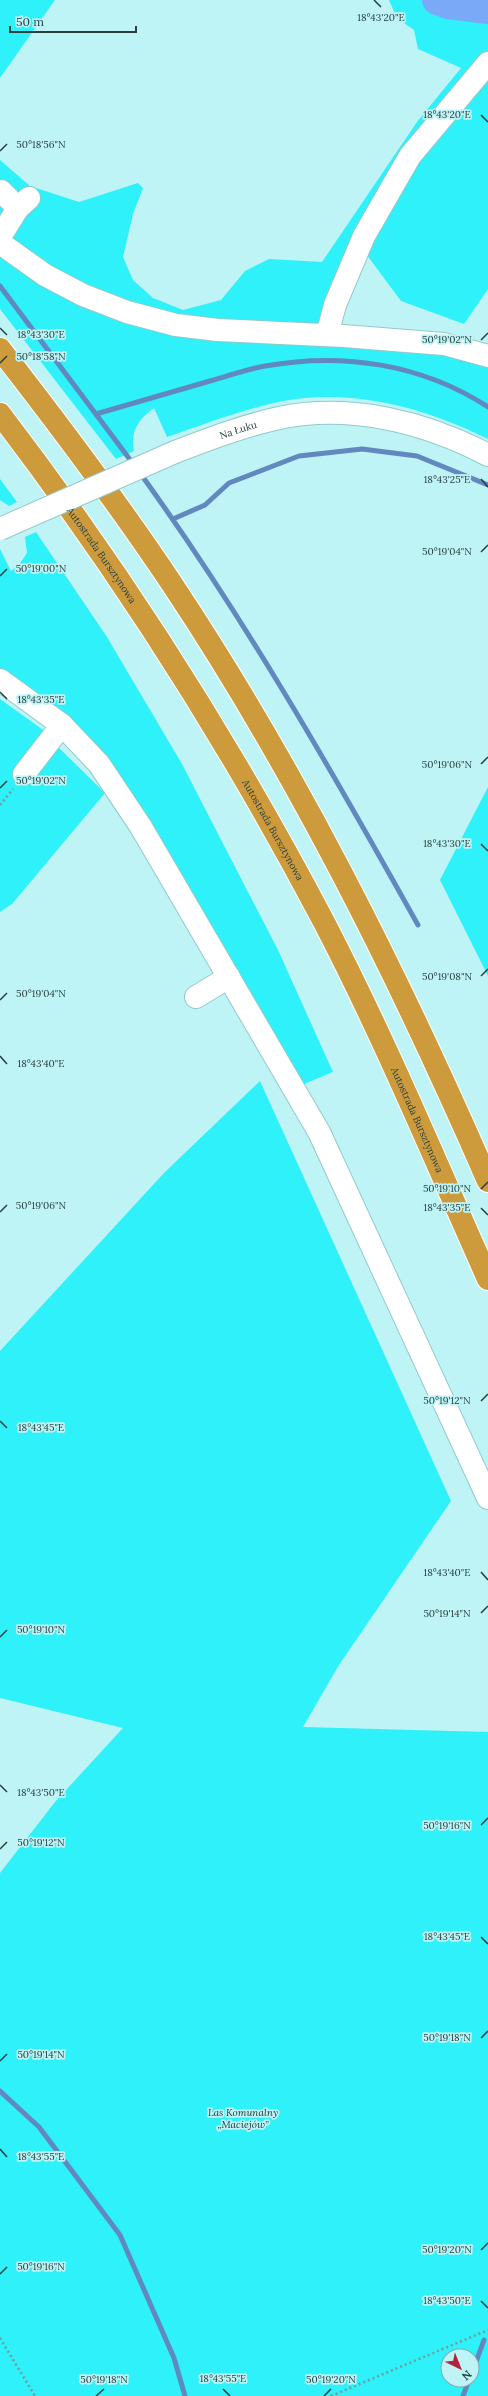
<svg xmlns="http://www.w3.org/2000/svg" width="488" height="2396" font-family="Lora,serif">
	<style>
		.green { fill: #2ef1f9; fill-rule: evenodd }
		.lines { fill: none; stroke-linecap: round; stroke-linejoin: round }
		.stream { stroke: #6189c0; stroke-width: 5 }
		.river { stroke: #79a9f7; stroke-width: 30 }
		.minor-casing { stroke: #94c9cb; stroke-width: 24 }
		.highway-casing { stroke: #fff; stroke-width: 24 }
		.path { stroke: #749a9b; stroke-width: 2.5; stroke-dasharray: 2 3; stroke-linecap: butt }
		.minor { stroke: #fff; stroke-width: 22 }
		.highway { stroke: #cd9a3c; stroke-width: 22 }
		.minor-bridge-casing { stroke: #94c9cb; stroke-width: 24; stroke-linecap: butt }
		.minor-bridge { stroke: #fff; stroke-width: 22 }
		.ticks { fill: none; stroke: #293f40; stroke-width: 1.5 }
		.labels { text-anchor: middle; stroke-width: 3.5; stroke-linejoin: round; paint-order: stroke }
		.street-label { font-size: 10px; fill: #293f40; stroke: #bef4f6 }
		.park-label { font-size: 10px; font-style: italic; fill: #163537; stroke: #bef4f6 }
		.ticks-label { font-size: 10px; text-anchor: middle; fill: #293f40; stroke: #bef4f6; stroke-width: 3.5; stroke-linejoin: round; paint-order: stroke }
	</style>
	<rect width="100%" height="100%" fill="#bef4f6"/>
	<g class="green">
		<polygon points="0,0 55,0 0,78"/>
		<polygon points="389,0 488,0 488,289 464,324 401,301 358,243 319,328 233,327 103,298 0,236 0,160 30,186 79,202 138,183 143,188 133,214 123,257 133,280 153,298 183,310 221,300 245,271 269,259 322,262 417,122 461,68 418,49 414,30 397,18"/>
		<path d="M 0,247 L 99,306 L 488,360 L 488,439 C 426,408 353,388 283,401 C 243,409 205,424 167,437 L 154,408 C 138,419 130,432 134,451 L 116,459 L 0,309 Z"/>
		<polygon points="0,479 17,502 9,506 0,500"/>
		<polygon points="36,532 107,637 182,764 278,950 333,1072 304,1084 99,748 72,719 0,672 0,549 11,571 19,565 27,553 25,537"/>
		<polygon points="0,699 46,732 56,745 105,793 12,904 0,912"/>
		<polygon points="488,787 488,976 440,880"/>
		<path d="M 260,1081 L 451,1501 L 339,1665 L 303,1727 L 488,1732 L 488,2396 L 0,2396 L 0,1873 L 55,1802 L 123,1728 L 0,1698 L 0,1351 L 164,1173 ZM 448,2356 L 472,2356 L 472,2380 L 448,2380 Z"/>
	</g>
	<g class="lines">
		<g class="stream">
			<polyline points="0,286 134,465"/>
			<path d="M 96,414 C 134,403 172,392 210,381 C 228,376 247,369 265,366 C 343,352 422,364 488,407"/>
			<path d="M 140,473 C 244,617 332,771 418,925"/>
			<polyline points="173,519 205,505 229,483 299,456 362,449 417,456 488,485"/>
			<polyline points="0,2091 39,2127 120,2235 174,2358 185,2396"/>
			<polyline points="472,2373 484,2340"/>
			<polyline points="463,2396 469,2380"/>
		</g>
		<polyline class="river" points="437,0 448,4 488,9"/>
		<defs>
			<g id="minor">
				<polyline points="1,191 18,208"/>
				<polyline points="0,237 18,208 29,198"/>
				<polyline points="0,243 45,275 83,295 127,312 176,325 218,330 344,336 444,344 488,356"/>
				<polyline points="327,335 335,305 364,236 410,156 488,63"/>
				<path id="s1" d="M 175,452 C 209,439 243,426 279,418 C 350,403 425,422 488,455"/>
				<polyline points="0,680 62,725 99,764 141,827 319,1132 488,1498"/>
				<polyline points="24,774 62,725"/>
				<polyline points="196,997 229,977"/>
			</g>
			<g id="highway">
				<path d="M 0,349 C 60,426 118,503 172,584 C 297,772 398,975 488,1181"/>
				<path id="s2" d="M 0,414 C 123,575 231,745 325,924 C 385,1040 435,1160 488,1279"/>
			</g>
		</defs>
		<use href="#minor" class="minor-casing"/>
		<use href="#highway" class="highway-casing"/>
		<g class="path">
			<polyline points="0,805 13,789"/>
			<polyline points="0,2338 35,2396"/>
			<polyline points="331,2396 488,2330"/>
		</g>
		<use href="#minor" class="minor"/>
		<use href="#highway" class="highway"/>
		<defs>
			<polyline id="minor-bridge" points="0,529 175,452"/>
		</defs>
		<use href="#minor-bridge" class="minor-bridge-casing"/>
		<use href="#minor-bridge" class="minor-bridge"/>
	</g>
	<path class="ticks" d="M 374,0 L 381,7M 481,115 L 488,122M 0,151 L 7,144M 0,328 L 7,335M 481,340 L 488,333M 0,363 L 7,356M 481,479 L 488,487M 481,552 L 488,545M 0,576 L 7,569M 0,692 L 7,699M 481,764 L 488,757M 0,788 L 7,781M 481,844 L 488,851M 481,976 L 488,969M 0,1000 L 7,993M 0,1056 L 7,1064M 481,1189 L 488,1182M 481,1208 L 488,1215M 0,1212 L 7,1205M 481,1401 L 488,1394M 0,1421 L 7,1428M 481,1572 L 488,1580M 481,1613 L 488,1606M 0,1637 L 7,1630M 0,1785 L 7,1792M 481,1825 L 488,1818M 0,1849 L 7,1842M 481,1937 L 488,1944M 481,2038 L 488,2031M 0,2061 L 7,2054M 0,2149 L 7,2157M 481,2250 L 488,2243M 0,2274 L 7,2267M 481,2301 L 488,2308M 223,2389 L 230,2396M 96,2396 L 104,2389M 324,2396 L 331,2389"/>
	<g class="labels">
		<g class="street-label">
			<text dy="4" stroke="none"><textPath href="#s1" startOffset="67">Na Łuku</textPath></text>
			<text dy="4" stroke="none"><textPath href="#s2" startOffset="174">Autostrada Bursztynowa</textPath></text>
			<text dy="4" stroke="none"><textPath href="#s2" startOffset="498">Autostrada Bursztynowa</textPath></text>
			<text dy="4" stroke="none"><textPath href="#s2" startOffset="822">Autostrada Bursztynowa</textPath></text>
		</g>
		<g class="park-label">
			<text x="243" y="2116">Las Komunalny<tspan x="243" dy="12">„Maciejów”</tspan></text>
		</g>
	</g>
	<g class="ticks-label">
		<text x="381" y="21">18°43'20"E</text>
		<text x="447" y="118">18°43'20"E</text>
		<text x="41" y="148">50°18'56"N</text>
		<text x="41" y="338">18°43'30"E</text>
		<text x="447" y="343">50°19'02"N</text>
		<text x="41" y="360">50°18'58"N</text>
		<text x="447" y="483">18°43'25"E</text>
		<text x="447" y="555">50°19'04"N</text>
		<text x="41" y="572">50°19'00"N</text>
		<text x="41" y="703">18°43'35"E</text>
		<text x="447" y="768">50°19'06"N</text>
		<text x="41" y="784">50°19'02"N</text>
		<text x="447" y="847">18°43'30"E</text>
		<text x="447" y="980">50°19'08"N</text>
		<text x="41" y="997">50°19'04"N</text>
		<text x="41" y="1067">18°43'40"E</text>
		<text x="447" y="1192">50°19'10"N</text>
		<text x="41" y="1209">50°19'06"N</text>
		<text x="447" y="1211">18°43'35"E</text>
		<text x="447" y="1404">50°19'12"N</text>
		<text x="41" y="1431">18°43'45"E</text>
		<text x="447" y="1576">18°43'40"E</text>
		<text x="447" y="1617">50°19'14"N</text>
		<text x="41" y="1633">50°19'10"N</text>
		<text x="41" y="1796">18°43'50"E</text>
		<text x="447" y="1829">50°19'16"N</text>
		<text x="41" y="1846">50°19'12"N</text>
		<text x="447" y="1940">18°43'45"E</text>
		<text x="447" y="2041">50°19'18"N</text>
		<text x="41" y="2058">50°19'14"N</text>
		<text x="41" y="2160">18°43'55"E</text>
		<text x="447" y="2253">50°19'20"N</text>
		<text x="41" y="2270">50°19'16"N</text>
		<text x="447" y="2304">18°43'50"E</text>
		<text x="223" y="2382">18°43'55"E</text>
		<text x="104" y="2383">50°19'18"N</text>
		<text x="331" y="2383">50°19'20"N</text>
	</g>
	<g transform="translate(460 2368) rotate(137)"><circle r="19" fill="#bef4f6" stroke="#82acad"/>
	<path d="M0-3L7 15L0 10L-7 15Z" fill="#b42237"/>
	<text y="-6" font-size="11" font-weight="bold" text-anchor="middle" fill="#293f40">N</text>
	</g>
	<path d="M10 26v6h126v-6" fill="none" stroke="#293f40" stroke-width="2"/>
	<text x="16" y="26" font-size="12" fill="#293f40" stroke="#bef4f6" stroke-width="3" paint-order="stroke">50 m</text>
</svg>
